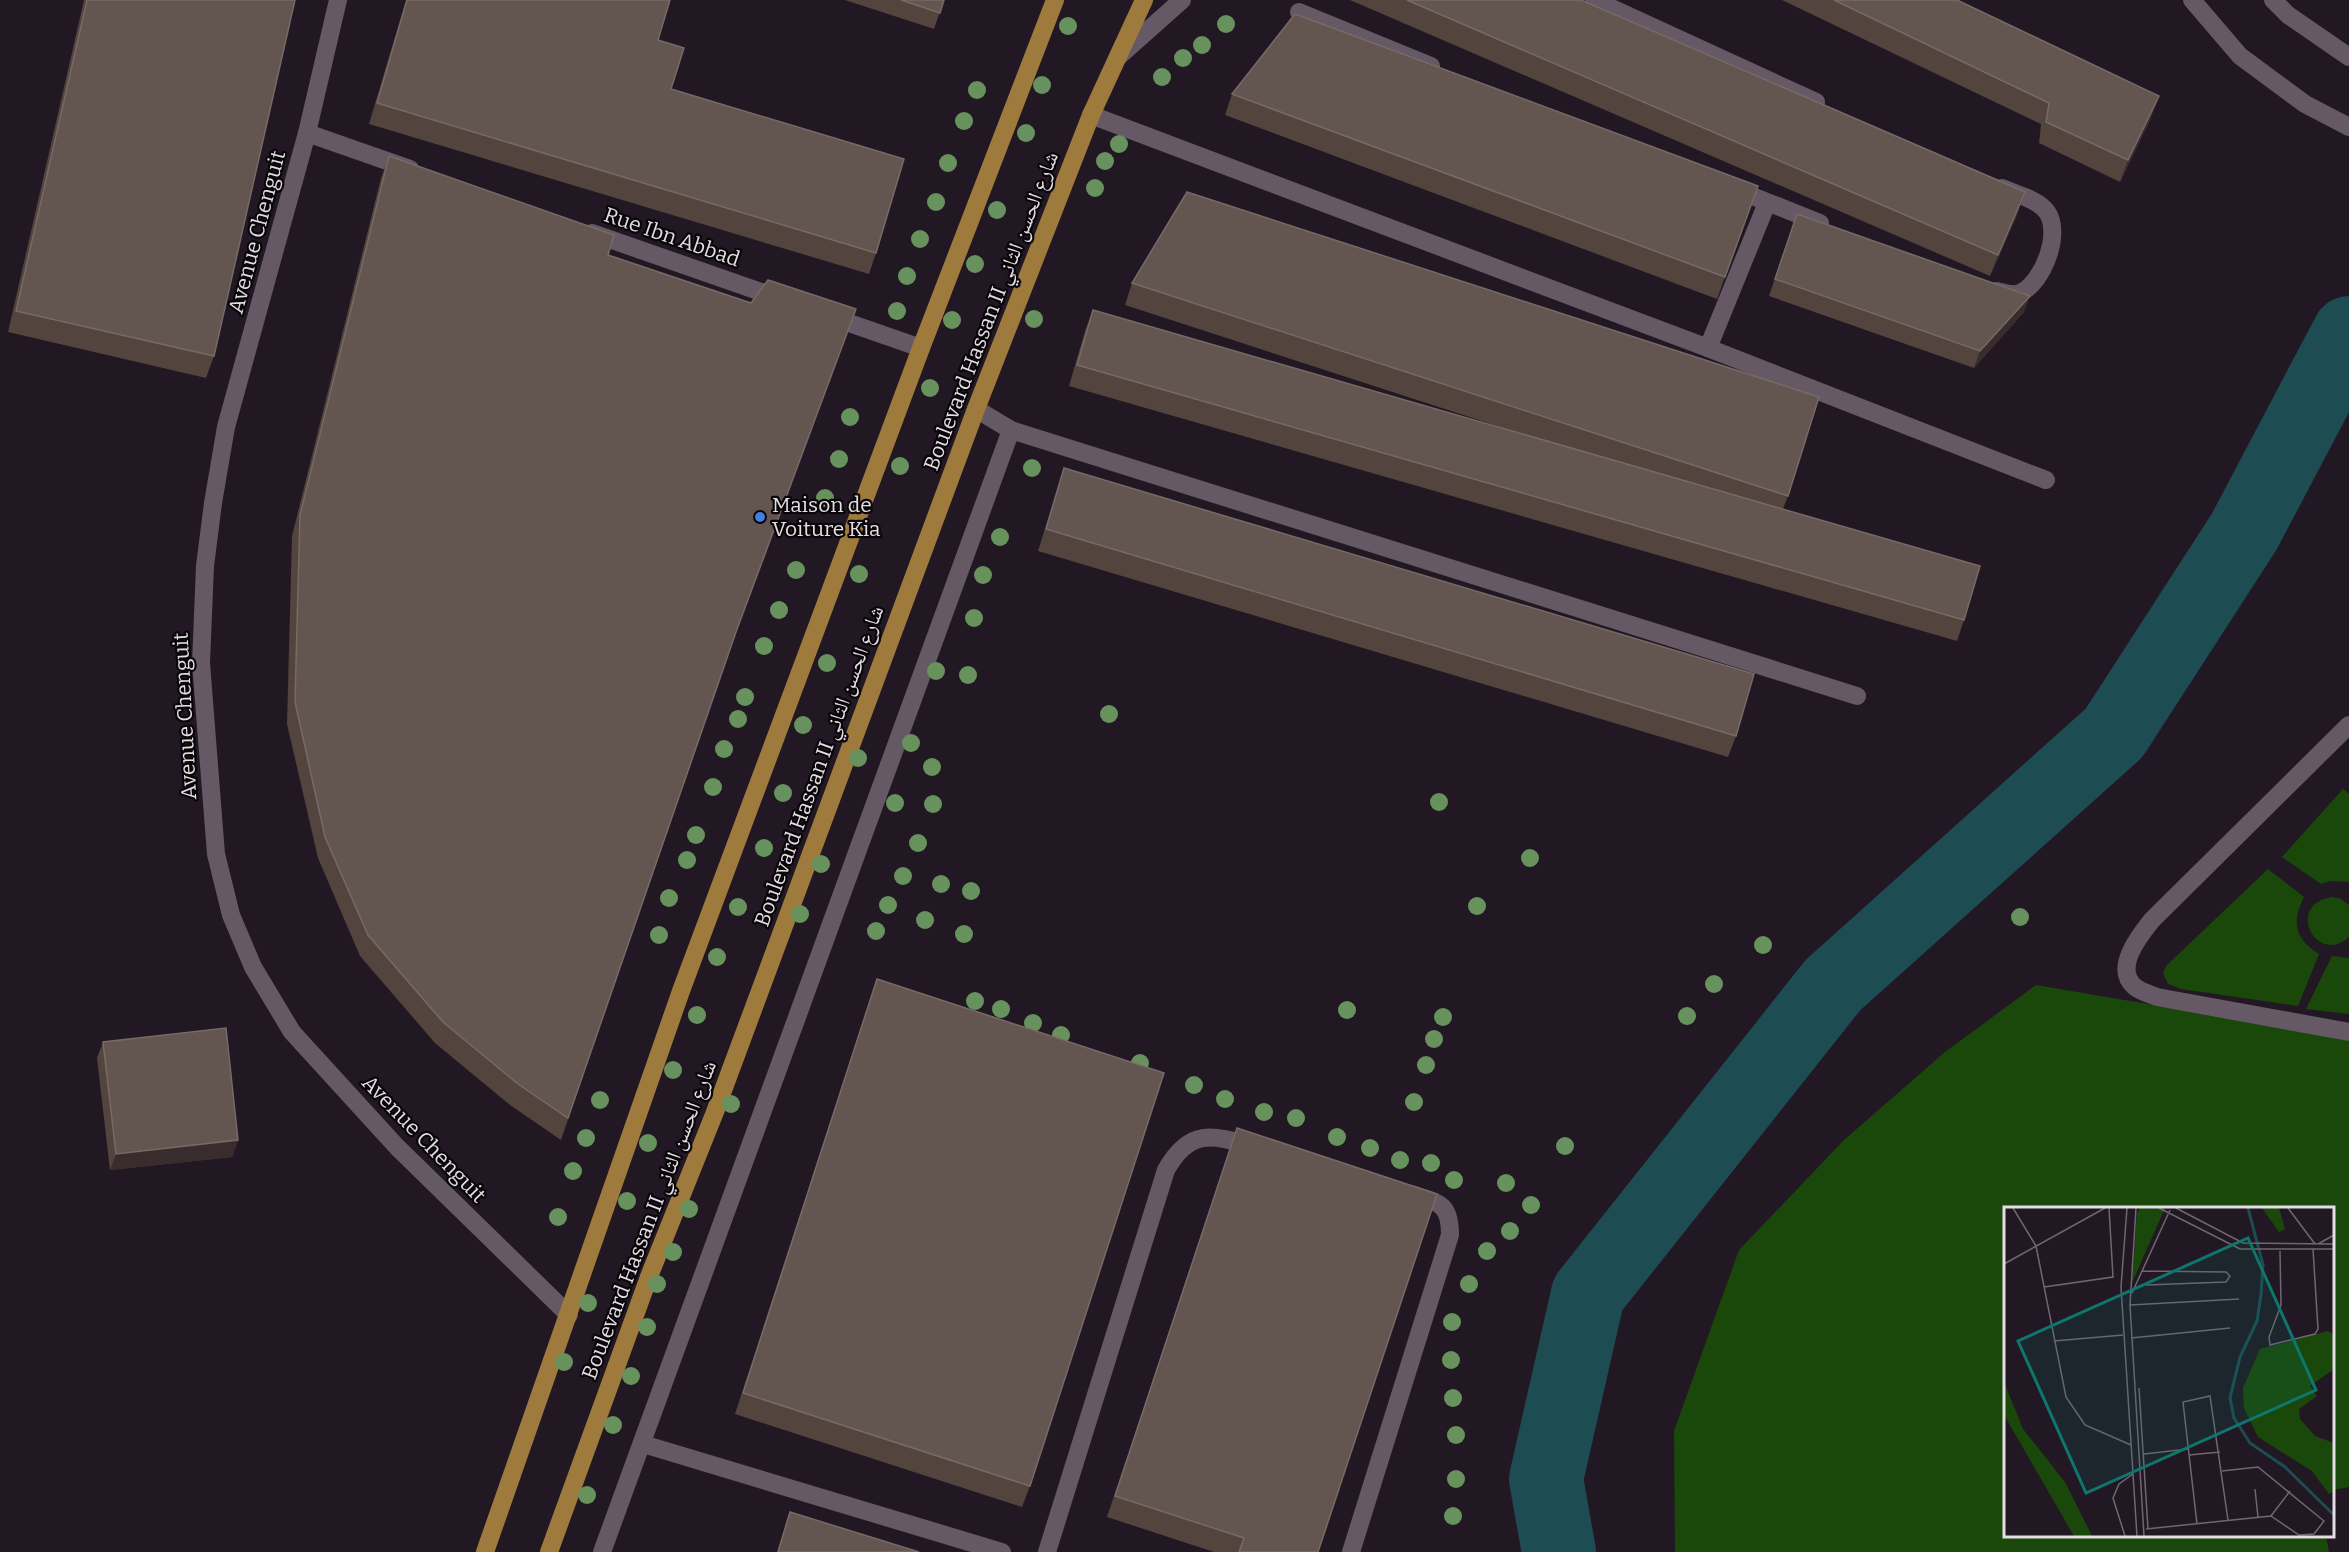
<svg xmlns="http://www.w3.org/2000/svg" width="2349" height="1552" font-family="Bitter,'Noto Naskh Arabic',serif">
	<style>
		.green { fill: #1a480b }
		.lines { fill: none; stroke-linecap: round; stroke-linejoin: round }
		.river { stroke: #1d4c53; stroke-width: 74 }
		.minor { stroke: #645965; stroke-width: 18 }
		.major { stroke: #9e7a3c; stroke-width: 18 }
		.tree { fill: #68925d }
		.wall { fill: #53443e }
		.shaded-wall { fill: #392c2c }
		.building { fill: #635550; stroke: #776a67; stroke-width: 1.5 }
		.shop-dot { fill: #3f7fe0; stroke: #090609; stroke-width: 2 }
		.labels { text-anchor: middle; stroke-width: 4.5; stroke-linejoin: round; paint-order: stroke }
		.street-label { font-size: 21px; fill: #e4dde4; stroke: #090609 }
		.poi-label { font-size: 21px; fill: #e4dde4; stroke: #090609; text-anchor: start }
		.inset-river { fill: none; stroke: #1d4c53; stroke-width: 3 }
		.inset-road { fill: none; stroke: #706770; stroke-width: 1.5 }
		.view { fill: #0f766e; fill-opacity: 0.15; stroke: #0f766e; stroke-width: 3 }
		.inset-edge { fill: none; stroke: #e4dde4; stroke-width: 3 }
	</style>
	<rect width="100%" height="100%" fill="#221823"/>
	<g class="green">
		<polygon points="2343,789 2349,794 2349,882 2329,881 2321,884 2282,857"/>
		<path d="M 2268,869 L 2304,897 C 2291,922 2295,939 2319,954 L 2298,1006 L 2181,989 L 2168,984 L 2163,973 L 2167,965 Z"/>
		<path d="M 2333,897 L 2341,899 L 2349,905 L 2349,937 C 2316,967 2284,903 2333,897 Z"/>
		<polygon points="2332,956 2349,958 2349,1014 2306,1009"/>
		<polygon points="2036,985 2349,1038 2349,1487 2333,1490 2332,1208 2006,1208 2006,1536 2326,1536 2329,1552 1675,1552 1674,1431 1739,1250 1844,1140 1945,1052"/>
	</g>
	<g class="lines">
		<polyline class="river" points="1559,1552 1546,1479 1588,1294 1833,985 2114,733 2244,532 2349,333"/>
		<g class="minor">
			<polyline points="338,0 307,133 226,427 213,503 205,566 201,663 216,854 231,915 253,967 292,1032 397,1147 569,1315"/>
			<polyline points="1594,0 1816,102"/>
			<polyline points="2192,0 2240,56 2305,104 2349,127"/>
			<polyline points="2273,0 2288,15 2349,57"/>
			<polyline points="1299,12 1431,66"/>
			<polyline points="1118,57 1182,0"/>
			<polyline points="1091,115 1708,348 2046,480"/>
			<polyline points="307,133 410,169"/>
			<polyline points="1732,188 1820,223"/>
			<polyline points="592,233 781,299"/>
			<path d="M 1997,291 C 2005,293 2013,296 2020,293 C 2043,283 2062,233 2047,212 C 2038,199 2015,194 2002,188"/>
			<polyline points="829,316 921,348"/>
			<polyline points="1708,348 1767,203"/>
			<polyline points="976,409 1011,430 1857,696"/>
			<path d="M 2349,725 L 2152,920 C 2139,936 2113,969 2135,987 C 2141,992 2150,994 2157,997 L 2349,1032"/>
			<polyline points="643,1444 1002,1552"/>
			<polyline points="602,1552 1011,430"/>
			<path d="M 1047,1552 L 1166,1170 C 1190,1127 1213,1135 1255,1147"/>
			<path d="M 1351,1552 L 1450,1235 C 1450,1202 1438,1203 1411,1194"/>
		</g>
		<g class="major">
			<polyline points="485,1552 681,991 921,348 1055,0"/>
			<polyline points="549,1552 650,1274 715,1112 976,409 1091,115 1144,0"/>
		</g>
	</g>
	<g class="tree">
		<circle cx="1226" cy="24" r="9"/>
		<circle cx="1068" cy="26" r="9"/>
		<circle cx="1202" cy="45" r="9"/>
		<circle cx="1183" cy="58" r="9"/>
		<circle cx="1162" cy="77" r="9"/>
		<circle cx="1042" cy="85" r="9"/>
		<circle cx="977" cy="90" r="9"/>
		<circle cx="964" cy="121" r="9"/>
		<circle cx="1026" cy="133" r="9"/>
		<circle cx="1119" cy="144" r="9"/>
		<circle cx="1105" cy="161" r="9"/>
		<circle cx="948" cy="163" r="9"/>
		<circle cx="1095" cy="188" r="9"/>
		<circle cx="936" cy="202" r="9"/>
		<circle cx="997" cy="210" r="9"/>
		<circle cx="920" cy="239" r="9"/>
		<circle cx="975" cy="264" r="9"/>
		<circle cx="907" cy="276" r="9"/>
		<circle cx="897" cy="311" r="9"/>
		<circle cx="1034" cy="319" r="9"/>
		<circle cx="952" cy="320" r="9"/>
		<circle cx="930" cy="388" r="9"/>
		<circle cx="850" cy="417" r="9"/>
		<circle cx="839" cy="459" r="9"/>
		<circle cx="900" cy="466" r="9"/>
		<circle cx="1032" cy="468" r="9"/>
		<circle cx="825" cy="498" r="9"/>
		<circle cx="1000" cy="537" r="9"/>
		<circle cx="796" cy="570" r="9"/>
		<circle cx="859" cy="574" r="9"/>
		<circle cx="983" cy="575" r="9"/>
		<circle cx="779" cy="610" r="9"/>
		<circle cx="974" cy="618" r="9"/>
		<circle cx="764" cy="646" r="9"/>
		<circle cx="827" cy="663" r="9"/>
		<circle cx="936" cy="671" r="9"/>
		<circle cx="968" cy="675" r="9"/>
		<circle cx="745" cy="697" r="9"/>
		<circle cx="1109" cy="714" r="9"/>
		<circle cx="738" cy="719" r="9"/>
		<circle cx="803" cy="725" r="9"/>
		<circle cx="911" cy="743" r="9"/>
		<circle cx="724" cy="749" r="9"/>
		<circle cx="858" cy="758" r="9"/>
		<circle cx="932" cy="767" r="9"/>
		<circle cx="713" cy="787" r="9"/>
		<circle cx="783" cy="793" r="9"/>
		<circle cx="1439" cy="802" r="9"/>
		<circle cx="895" cy="803" r="9"/>
		<circle cx="933" cy="804" r="9"/>
		<circle cx="696" cy="835" r="9"/>
		<circle cx="918" cy="843" r="9"/>
		<circle cx="764" cy="848" r="9"/>
		<circle cx="1530" cy="858" r="9"/>
		<circle cx="687" cy="860" r="9"/>
		<circle cx="821" cy="864" r="9"/>
		<circle cx="903" cy="876" r="9"/>
		<circle cx="941" cy="884" r="9"/>
		<circle cx="971" cy="891" r="9"/>
		<circle cx="669" cy="898" r="9"/>
		<circle cx="888" cy="905" r="9"/>
		<circle cx="1477" cy="906" r="9"/>
		<circle cx="738" cy="907" r="9"/>
		<circle cx="800" cy="914" r="9"/>
		<circle cx="2020" cy="917" r="9"/>
		<circle cx="925" cy="920" r="9"/>
		<circle cx="876" cy="931" r="9"/>
		<circle cx="964" cy="934" r="9"/>
		<circle cx="659" cy="935" r="9"/>
		<circle cx="1763" cy="945" r="9"/>
		<circle cx="717" cy="957" r="9"/>
		<circle cx="1714" cy="984" r="9"/>
		<circle cx="975" cy="1001" r="9"/>
		<circle cx="1001" cy="1009" r="9"/>
		<circle cx="1347" cy="1010" r="9"/>
		<circle cx="697" cy="1015" r="9"/>
		<circle cx="1687" cy="1016" r="9"/>
		<circle cx="1443" cy="1017" r="9"/>
		<circle cx="1033" cy="1023" r="9"/>
		<circle cx="1061" cy="1035" r="9"/>
		<circle cx="1434" cy="1039" r="9"/>
		<circle cx="1140" cy="1063" r="9"/>
		<circle cx="1426" cy="1065" r="9"/>
		<circle cx="673" cy="1070" r="9"/>
		<circle cx="1194" cy="1085" r="9"/>
		<circle cx="1225" cy="1099" r="9"/>
		<circle cx="600" cy="1100" r="9"/>
		<circle cx="1414" cy="1102" r="9"/>
		<circle cx="731" cy="1104" r="9"/>
		<circle cx="1264" cy="1112" r="9"/>
		<circle cx="1296" cy="1118" r="9"/>
		<circle cx="1337" cy="1137" r="9"/>
		<circle cx="586" cy="1138" r="9"/>
		<circle cx="648" cy="1143" r="9"/>
		<circle cx="1565" cy="1146" r="9"/>
		<circle cx="1370" cy="1148" r="9"/>
		<circle cx="1400" cy="1160" r="9"/>
		<circle cx="1431" cy="1163" r="9"/>
		<circle cx="573" cy="1171" r="9"/>
		<circle cx="1454" cy="1180" r="9"/>
		<circle cx="1506" cy="1183" r="9"/>
		<circle cx="627" cy="1201" r="9"/>
		<circle cx="1531" cy="1205" r="9"/>
		<circle cx="689" cy="1209" r="9"/>
		<circle cx="558" cy="1217" r="9"/>
		<circle cx="1510" cy="1231" r="9"/>
		<circle cx="1487" cy="1251" r="9"/>
		<circle cx="673" cy="1252" r="9"/>
		<circle cx="657" cy="1284" r="9"/>
		<circle cx="1469" cy="1284" r="9"/>
		<circle cx="588" cy="1303" r="9"/>
		<circle cx="1452" cy="1322" r="9"/>
		<circle cx="647" cy="1327" r="9"/>
		<circle cx="1451" cy="1360" r="9"/>
		<circle cx="564" cy="1362" r="9"/>
		<circle cx="631" cy="1376" r="9"/>
		<circle cx="1453" cy="1398" r="9"/>
		<circle cx="613" cy="1425" r="9"/>
		<circle cx="1456" cy="1435" r="9"/>
		<circle cx="1456" cy="1479" r="9"/>
		<circle cx="587" cy="1495" r="9"/>
		<circle cx="1453" cy="1516" r="9"/>
	</g>
	<g class="wall">
		<polygon points="84,0 295,0 214,356 206,378 8,332"/>
		<polygon points="406,0 670,0 658,40 671,89 876,253 869,274 369,124"/>
		<polygon points="845,0 944,0 934,29"/>
		<polygon points="1350,0 1581,0 2018,213 1990,276"/>
		<polygon points="1782,0 1957,0 2151,118 2120,182 2039,143 2041,124"/>
		<polygon points="1232,94 1758,186 1717,299 1225,115"/>
		<polygon points="389,156 608,255 733,639 561,1140 510,1105 435,1043 360,956 318,858 287,724 292,536 381,178"/>
		<polygon points="1797,214 2024,312 1974,368 1769,296"/>
		<polygon points="1132,283 1788,496 1783,509 1964,620 1957,641 1069,386 1085,331 1093,310 1525,435 1125,305"/>
		<polygon points="1064,468 1736,736 1728,757 1038,551 1057,490"/>
		<polygon points="877,979 1030,1486 1022,1507 735,1414"/>
		<polygon points="103,1042 238,1140 232,1157 110,1170 97,1058"/>
		<polygon points="1237,1128 1318,1552 1214,1552 1107,1517"/>
		<polygon points="790,1512 919,1552 777,1552"/>
	</g>
	<g class="shaded-wall">
		<polygon points="2159,96 2151,118 2120,182 2128,160"/>
		<polygon points="2025,192 2018,213 1990,276 1998,255"/>
		<polygon points="2030,296 2024,312 1974,368 1980,351"/>
		<polygon points="238,1140 232,1157 110,1170 116,1154"/>
	</g>
	<g class="building">
		<polygon points="87,0 295,0 214,356 16,311"/>
		<polygon points="407,0 670,0 658,40 684,48 671,89 904,159 876,253 377,103"/>
		<polygon points="901,0 944,0 940,13"/>
		<polygon points="1407,0 1581,0 2025,192 1998,255"/>
		<polygon points="1834,0 1957,0 2159,96 2128,160 2046,122 2049,103"/>
		<polygon points="1295,14 1758,186 1725,277 1232,94"/>
		<polygon points="389,156 614,235 608,255 751,303 768,280 856,309 736,632 568,1118 518,1084 443,1022 368,935 325,837 295,702 300,515"/>
		<polygon points="1187,192 1819,397 1788,496 1132,283"/>
		<polygon points="1797,214 2030,296 1980,351 1775,279"/>
		<polygon points="1093,310 1980,566 1964,620 1077,365"/>
		<polygon points="1064,468 1754,674 1736,736 1046,529"/>
		<polygon points="877,979 1164,1073 1030,1486 743,1393"/>
		<polygon points="226,1028 238,1140 116,1154 103,1042"/>
		<polygon points="1237,1128 1437,1194 1318,1552 1239,1552 1244,1538 1115,1496"/>
		<polygon points="790,1512 919,1552 778,1552"/>
	</g>
	<circle class="shop-dot" cx="760" cy="517" r="6"/>
	<g class="labels">
		<g class="street-label">
			<text transform="translate(257 232) rotate(-75)" y="7">Avenue Chenguit</text>
			<text transform="translate(672 237) rotate(19)" y="7">Rue Ibn Abbad</text>
			<text transform="translate(991 311) rotate(-69)" y="7">Boulevard Hassan II شارع الحسن الثاني</text>
			<text transform="translate(185 716) rotate(-93)" y="7">Avenue Chenguit</text>
			<text transform="translate(819 766) rotate(-70)" y="7">Boulevard Hassan II شارع الحسن الثاني</text>
			<text transform="translate(424 1139) rotate(46)" y="7">Avenue Chenguit</text>
			<text transform="translate(649 1220) rotate(-69)" y="7">Boulevard Hassan II شارع الحسن الثاني</text>
		</g>
		<g class="poi-label">
			<text x="772" y="512">Maison de<tspan x="772" dy="24">Voiture Kia</tspan></text>
		</g>
	</g>
	<g transform="translate(2004 1207)">
		<rect width="330" height="330" fill="#221823"/>
		<path d="M 136,1 L 161,1 L 128,76 L 133,6 ZM 258,1 L 275,1 L 281,22 L 275,25 ZM 324,124 L 330,128 L 330,162 L 306,179 L 313,189 L 295,202 L 296,212 L 311,229 L 330,236 L 330,284 L 325,287 L 308,264 L 254,230 L 240,201 L 239,181 L 256,142 ZM 0,175 L 19,222 L 61,275 L 88,329 L 70,329 L 0,208 Z" fill="#1a480b"/>
		<path class="inset-river" d="M 244,1 L 259,58 L 257,88 L 253,114 L 236,150 L 226,191 L 230,211 L 246,236 L 281,260 L 330,308"/>
		<path class="inset-road" d="M 9,1 L 32,39 L 62,190 L 81,218 L 127,238M 123,1 L 117,80 L 133,329M 132,1 L 126,98 L 140,329M 155,1 L 236,42 L 330,42M 172,1 L 239,36 L 330,37M 284,1 L 311,37M 314,37 L 330,28M 276,44 L 277,98 L 265,130 L 266,138 L 311,127 L 314,122 L 309,42M 0,57 L 101,1M 138,64 L 222,65 L 226,69 L 222,75 L 142,78M 40,80 L 109,70 L 105,1M 128,86 L 166,3M 126,98 L 235,92M 127,131 L 226,121M 50,134 L 119,128M 135,181 L 144,322M 140,247 L 184,242M 185,248 L 216,245M 218,264 L 254,260 L 320,314 L 310,327 L 295,328 L 267,309M 251,282 L 254,310M 193,317 L 179,195 L 206,189 L 224,313M 142,322 L 267,309 L 286,284M 121,329 L 109,291 L 115,277 L 129,267"/>
		<path class="view" d="M 244,31 L 312,183 L 82,286 L 14,134 Z"/>
		<rect width="330" height="330" class="inset-edge"/>
	</g>
</svg>
